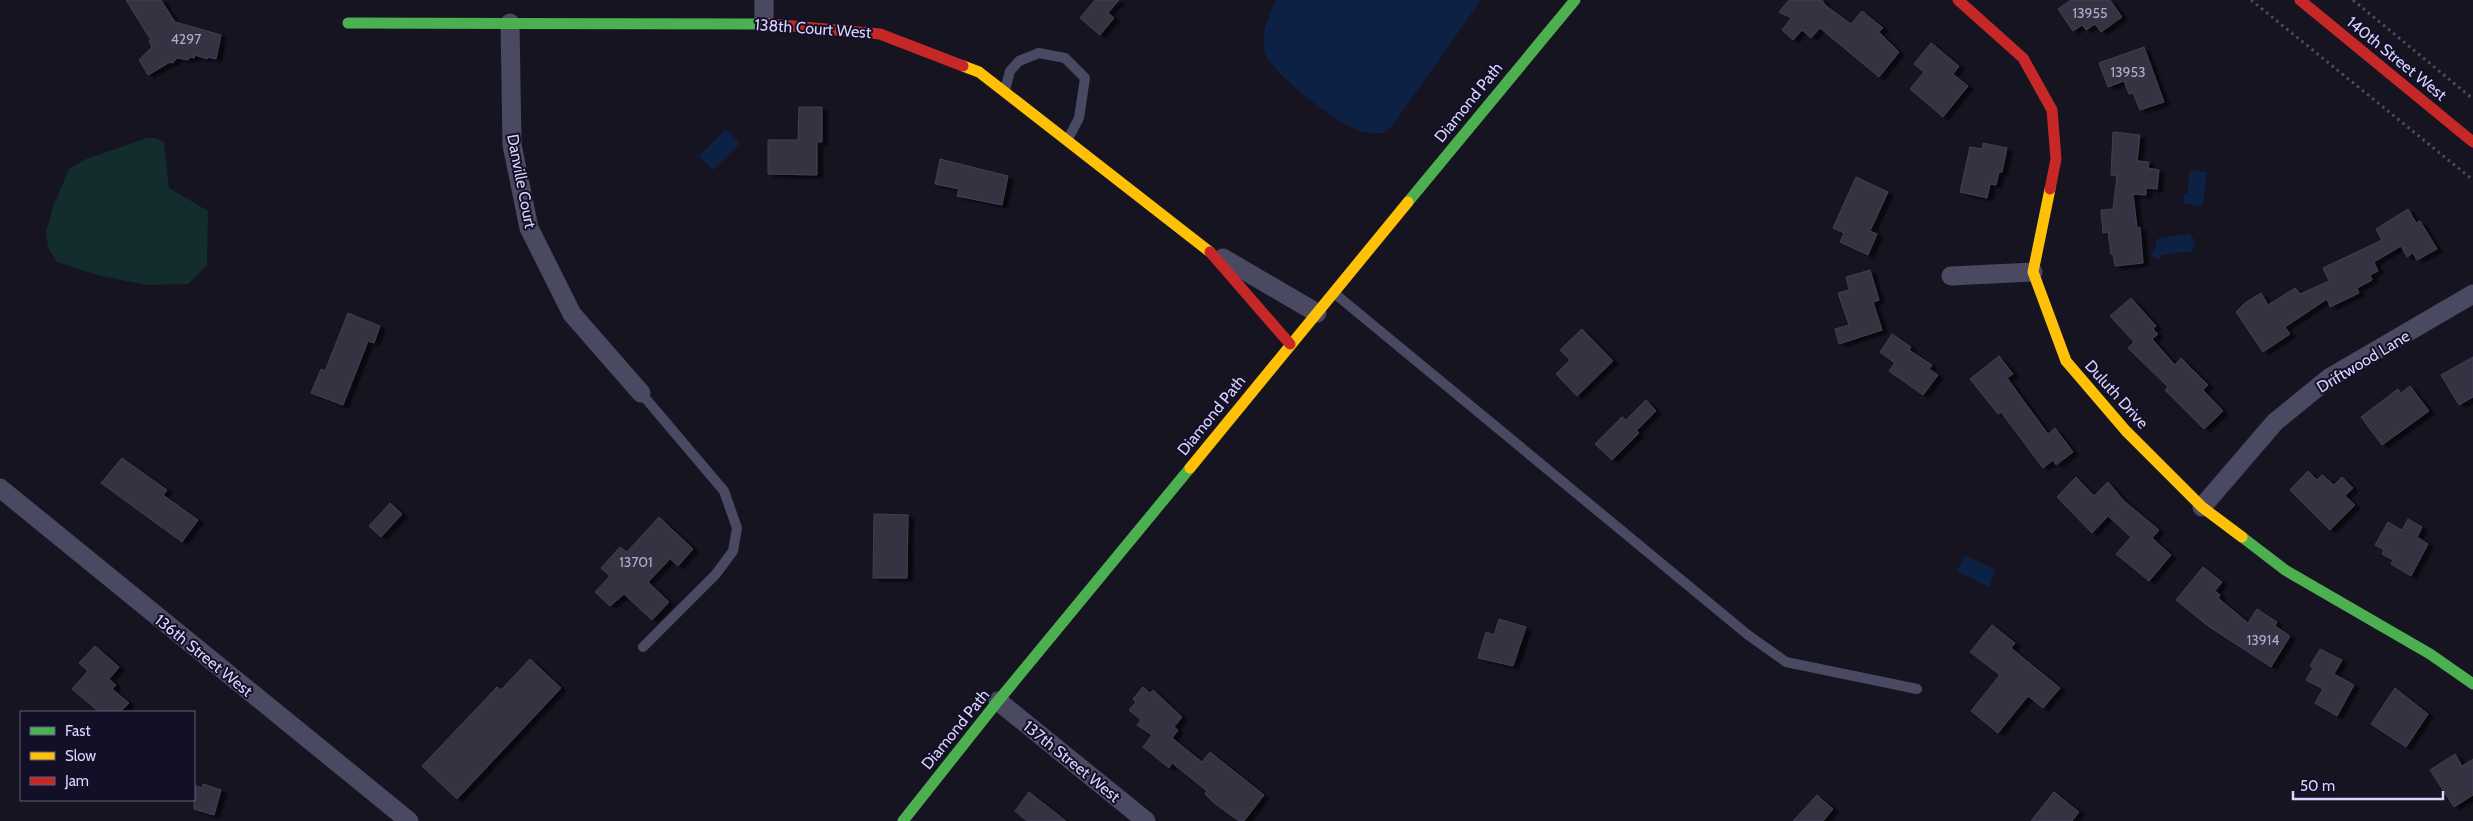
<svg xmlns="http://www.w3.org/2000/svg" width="2473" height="821" font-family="Cabin,sans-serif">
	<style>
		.green { fill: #132c2d }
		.water { fill: #0d2144 }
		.building { fill: #343243; stroke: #433f54; filter: url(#shadow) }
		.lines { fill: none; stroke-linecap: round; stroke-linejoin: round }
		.path { stroke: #44505f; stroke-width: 3; stroke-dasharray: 2.5 4; stroke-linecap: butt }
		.lane { stroke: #4a4962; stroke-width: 10 }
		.street { stroke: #4a4962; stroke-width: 19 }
		.fast { stroke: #4caf50; stroke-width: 11 }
		.slow { stroke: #ffc107; stroke-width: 11 }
		.jam { stroke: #c62828; stroke-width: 11 }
		.labels { text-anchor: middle; stroke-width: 4; stroke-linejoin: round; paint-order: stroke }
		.number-label { font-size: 14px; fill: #b0acd0 }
		.street-label { font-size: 16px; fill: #d9d4ff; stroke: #130f26 }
	</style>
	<defs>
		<filter id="shadow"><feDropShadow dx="5.5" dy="3" stdDeviation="1" flood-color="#0009"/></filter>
	</defs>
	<rect width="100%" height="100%" fill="#161421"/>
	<polygon class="green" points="147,138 156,138 164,142 169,188 208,211 207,265 188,284 147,285 97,275 57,262 48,248 46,232 53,207 69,169 84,160"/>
	<g class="water">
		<path d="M 1276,0 L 1481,0 L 1392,126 L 1384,133 C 1376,133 1367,133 1361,131 C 1338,125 1275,76 1266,55 C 1259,35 1268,18 1276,0 Z"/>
		<polygon points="726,129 740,143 713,170 699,156"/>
		<polygon points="2190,170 2207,172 2203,206 2183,204 2184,194 2187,194"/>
		<polygon points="2189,234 2194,239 2195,247 2192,251 2162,255 2158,260 2150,254 2156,247 2155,242 2159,238"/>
		<polygon points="1965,555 1996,570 1989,587 1957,571"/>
	</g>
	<g class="building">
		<polygon points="126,0 161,0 175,22 221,35 216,59 208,57 207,59 195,55 194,58 190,57 188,60 177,58 173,63 170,62 148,75 139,60 152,47 149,41 151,40"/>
		<polygon points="1095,0 1119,0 1108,13 1114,18 1100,35 1080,18"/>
		<polygon points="1789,0 1822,0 1825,5 1851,24 1862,11 1883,28 1879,32 1899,52 1879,77 1820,28 1811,38 1802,30 1793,40 1782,30 1791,18 1779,12"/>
		<polygon points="2071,0 2110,0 2122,17 2101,32 2095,24 2086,30 2082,25 2073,31 2058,9"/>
		<polygon points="1931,43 1959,66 1953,74 1968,86 1943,117 1910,89 1924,72 1914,64"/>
		<polygon points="2144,47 2164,102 2140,110 2133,93 2129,94 2124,81 2108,87 2099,63"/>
		<polygon points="799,107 822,107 822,142 817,142 817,175 768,174 768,140 798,140"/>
		<polygon points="2113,132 2140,135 2137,161 2149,162 2148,168 2159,170 2157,189 2146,188 2146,195 2133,194 2137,228 2140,227 2143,263 2115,266 2113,254 2111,254 2108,232 2103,233 2101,210 2113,209 2117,176 2111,175"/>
		<polygon points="1983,143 2007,148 2002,172 1999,172 1996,185 1990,184 1987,198 1960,192 1970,147 1982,149"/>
		<polygon points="940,159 1008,176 1002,205 957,196 959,189 935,184"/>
		<polygon points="1856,177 1888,192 1870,231 1877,234 1868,255 1840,242 1844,233 1833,228"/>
		<polygon points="2408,209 2416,223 2420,221 2437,249 2417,260 2413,253 2407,257 2401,246 2374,262 2378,271 2370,275 2372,280 2357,288 2359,293 2330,307 2327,299 2285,327 2290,334 2263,352 2236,312 2245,303 2261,293 2268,305 2295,288 2300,294 2329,281 2323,268 2382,240 2376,229"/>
		<polygon points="1870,270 1879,300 1873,302 1882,330 1839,344 1835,329 1849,325 1838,293 1849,290 1846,277"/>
		<polygon points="2131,298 2156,326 2153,329 2158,334 2152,339 2175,365 2181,358 2208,385 2203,390 2223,411 2204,429 2165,390 2168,387 2128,348 2134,342 2110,316"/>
		<polygon points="348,313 380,326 374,343 368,341 343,405 311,393 321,369 325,371"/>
		<polygon points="1582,329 1613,361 1577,396 1556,374 1570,360 1560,350"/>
		<polygon points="1892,334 1911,347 1909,350 1932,365 1929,369 1938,375 1923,395 1889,371 1895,363 1880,352"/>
		<polygon points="1999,356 2013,374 2007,378 2048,434 2055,428 2073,452 2056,465 2053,460 2043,468 2001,412 1998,414 1970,379"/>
		<polygon points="2473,357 2473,397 2459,405 2441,375"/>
		<polygon points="2410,386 2429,411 2382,445 2361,417 2398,389 2401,393"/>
		<polygon points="1646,400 1656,411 1636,431 1639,433 1612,460 1595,444 1622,417 1626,420"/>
		<polygon points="122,458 167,490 163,495 198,520 182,542 101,483"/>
		<polygon points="2308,471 2317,480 2322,475 2334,485 2342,477 2353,488 2345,496 2355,505 2330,530 2290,490"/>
		<polygon points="2076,477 2094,496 2108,482 2124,501 2159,530 2152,538 2171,555 2149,581 2116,554 2131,537 2108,516 2092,533 2057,497"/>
		<polygon points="390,503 402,514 381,537 369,526"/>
		<polygon points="874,514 908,515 907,578 873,578"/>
		<polygon points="659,517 693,549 678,566 670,559 648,582 669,602 652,620 624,594 610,606 595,592 610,576 601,568 620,547 627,552"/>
		<polygon points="2408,519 2422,527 2417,537 2428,544 2411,576 2391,564 2393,560 2382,554 2384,550 2375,545 2388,522 2402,530"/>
		<polygon points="2203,567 2222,582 2215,591 2220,595 2218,598 2248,623 2257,609 2277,622 2275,626 2290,636 2271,667 2208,626 2176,600"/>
		<polygon points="1499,619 1526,627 1513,666 1478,658 1486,632 1494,635"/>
		<polygon points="1992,625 2015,643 2011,648 2060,688 2043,708 2028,696 1998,733 1971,711 2000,675 1970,652"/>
		<polygon points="95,646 119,667 109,679 116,685 112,689 129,703 120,712 99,712 72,689 88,671 79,663"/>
		<polygon points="2320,649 2342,660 2334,674 2354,685 2337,716 2315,703 2323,689 2306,680 2313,668 2310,666"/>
		<polygon points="530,659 561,688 457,799 422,766 497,687 501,690"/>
		<polygon points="1143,687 1150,693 1153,690 1182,717 1174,727 1178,730 1172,738 1202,762 1210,752 1264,795 1244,821 1239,821 1214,803 1205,794 1207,791 1172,763 1169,768 1143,747 1152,735 1137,725 1141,720 1129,710 1136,702 1133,699"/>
		<polygon points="2395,688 2428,714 2406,747 2371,724"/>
		<polygon points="2455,754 2462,766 2473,759 2473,795 2454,807 2430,770"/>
		<polygon points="203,784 221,790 214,815 194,809 194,785 202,788"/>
		<polygon points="1029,792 1066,821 1027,821 1015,811"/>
		<polygon points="2054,792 2079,812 2072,821 2031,821"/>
		<polygon points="1817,795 1833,809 1823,821 1793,821"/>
	</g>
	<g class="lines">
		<g class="path">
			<polyline points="2251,0 2473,180"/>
			<polyline points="2353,0 2473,99"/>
		</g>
		<g class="lane">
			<polyline points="1005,90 1010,71 1019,61 1039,53 1065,58 1085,78 1079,118 1068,139"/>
			<polyline points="1334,293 1748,635 1786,662 1917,689"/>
			<polyline points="641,393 724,491 737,528 733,551 716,574 643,647"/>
		</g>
		<g class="street">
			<polyline points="764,0 764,23"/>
			<polyline points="510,23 512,145 529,228 572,314 641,393"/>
			<polyline points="1223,258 1317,313"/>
			<polyline points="1951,276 2033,272"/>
			<polyline points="0,488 409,821"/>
			<polyline points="2202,507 2275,422 2329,378 2473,294"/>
			<polyline points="998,701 1146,821"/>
		</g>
		<g class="fast">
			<polyline points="348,23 771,24"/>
			<polyline points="1408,202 1575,0"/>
			<polyline points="2242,537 2285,570 2430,654 2473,684"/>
			<polyline points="903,821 998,701 1190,468"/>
		</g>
		<g class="slow">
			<polyline points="963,66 979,72 1210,252"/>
			<polyline points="2050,189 2033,272 2066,361 2126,431 2202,507 2242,537"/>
			<polyline points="1190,468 1408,202"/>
		</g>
		<g class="jam">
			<polyline points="1958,0 2023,58 2052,110 2056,159 2050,189"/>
			<polyline points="2300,0 2473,142"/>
			<polyline points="771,24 880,34 963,66"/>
			<polyline points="1210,252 1290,344"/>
		</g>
	</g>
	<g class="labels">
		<g class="number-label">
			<text x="2090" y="18">13955</text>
			<text x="186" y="44">4297</text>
			<text x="2128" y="77">13953</text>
			<text x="636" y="567">13701</text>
			<text x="2263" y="645">13914</text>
		</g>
		<g class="street-label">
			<text transform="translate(813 28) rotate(4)" y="6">138th Court West</text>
			<text transform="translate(2397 58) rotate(39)" y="6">140th Street West</text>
			<text transform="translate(1468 102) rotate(-51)" y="6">Diamond Path</text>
			<text transform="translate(522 181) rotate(79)" y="6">Danville Court</text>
			<text transform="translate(2363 361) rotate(-31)" y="6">Driftwood Lane</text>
			<text transform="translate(2117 394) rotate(48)" y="6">Duluth Drive</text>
			<text transform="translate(1211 415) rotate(-51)" y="6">Diamond Path</text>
			<text transform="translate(204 655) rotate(39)" y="6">136th Street West</text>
			<text transform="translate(955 729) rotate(-51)" y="6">Diamond Path</text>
			<text transform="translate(1072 761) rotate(39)" y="6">137th Street West</text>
		</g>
	</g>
	<rect x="20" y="711" width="175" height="90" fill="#130f26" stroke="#625e7d"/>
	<rect x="30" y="727" width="25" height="8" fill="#4caf50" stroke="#625e7d"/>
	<text x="65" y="736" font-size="15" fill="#d9d4ff">Fast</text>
	<rect x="30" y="752" width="25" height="8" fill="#ffc107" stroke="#625e7d"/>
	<text x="65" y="761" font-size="15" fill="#d9d4ff">Slow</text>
	<rect x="30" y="777" width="25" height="8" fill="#c62828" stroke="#625e7d"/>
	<text x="65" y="786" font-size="15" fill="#d9d4ff">Jam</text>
	<path d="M2293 791v8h150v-8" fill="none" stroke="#d9d4ff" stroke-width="2.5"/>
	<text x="2300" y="791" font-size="15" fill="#d9d4ff" stroke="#130f26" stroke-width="4" paint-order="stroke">50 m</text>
</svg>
